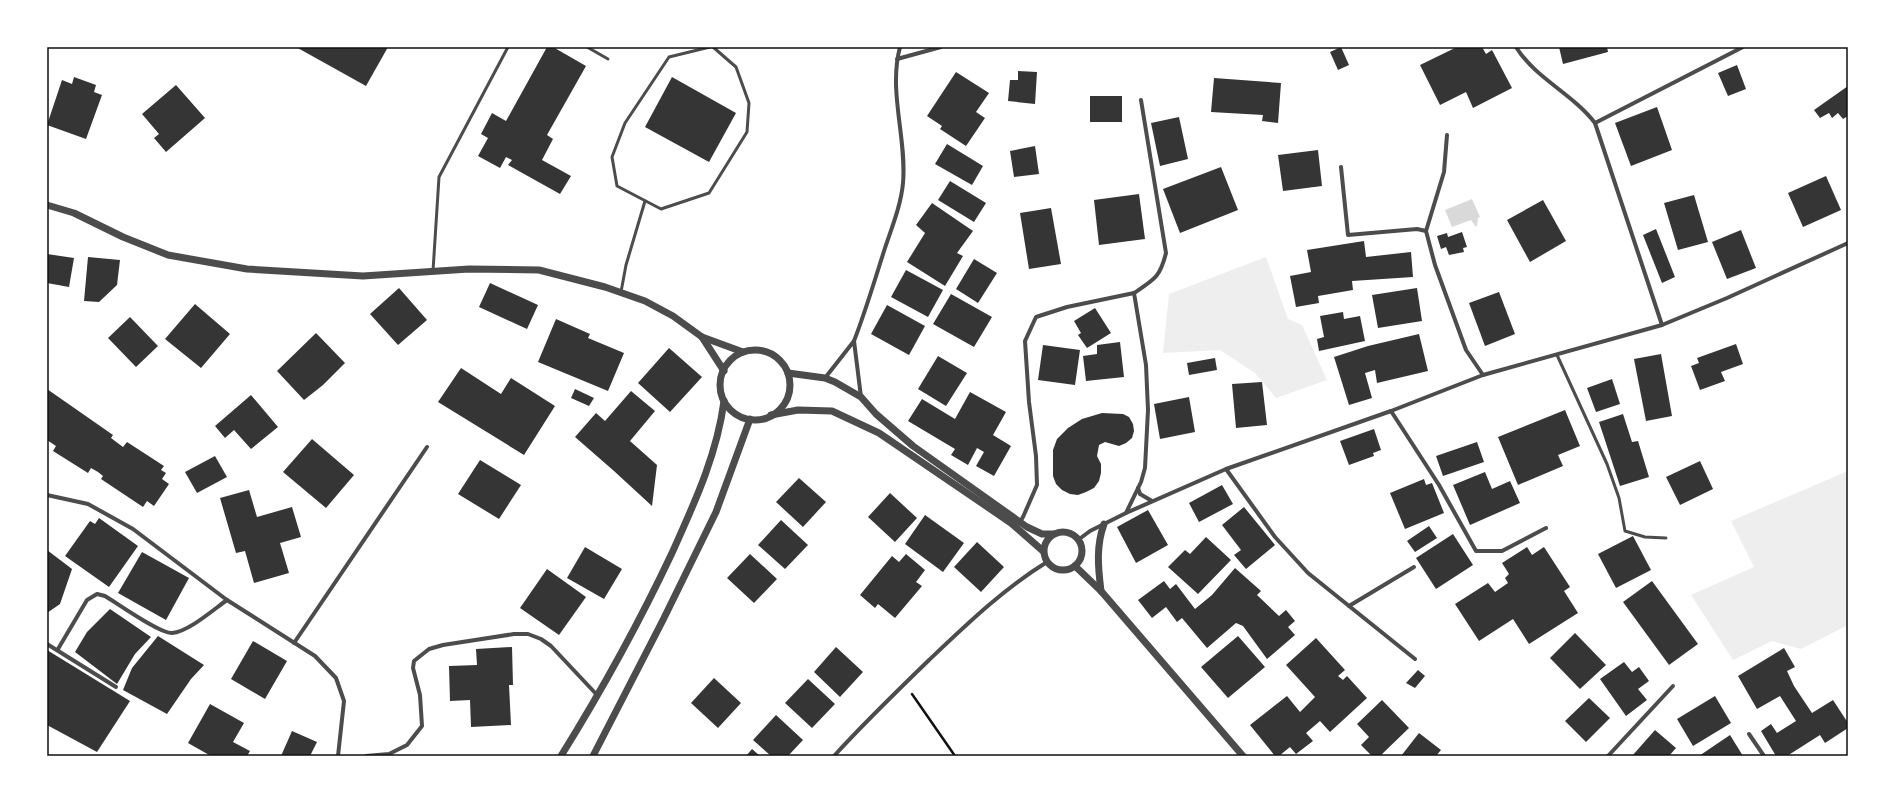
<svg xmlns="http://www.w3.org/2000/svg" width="1895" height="803" font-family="'Open Sans',sans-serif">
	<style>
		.green { fill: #eee }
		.water { fill: #d9d9d9 }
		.building { fill: #353535 }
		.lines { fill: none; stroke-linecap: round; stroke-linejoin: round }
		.path { stroke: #111; stroke-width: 2.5 }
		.service { stroke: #4c4c4c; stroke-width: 3 }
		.minor { stroke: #4c4c4c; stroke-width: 4 }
		.tertiary { stroke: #4c4c4c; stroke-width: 7 }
		.neatline { fill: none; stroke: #111; stroke-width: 1.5 }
	</style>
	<rect width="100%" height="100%" fill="#fff"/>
	<g class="green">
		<polygon points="1266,257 1288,319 1302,325 1327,380 1276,398 1255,373 1220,350 1163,353 1169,294"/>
		<polygon points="1848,471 1848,625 1801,649 1772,641 1733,660 1691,595 1754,567 1731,521"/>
	</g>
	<polygon class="water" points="1472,199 1480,217 1478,218 1477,226 1475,226 1471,220 1452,227 1445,210"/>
	<g class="building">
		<polygon points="296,47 388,47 366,86"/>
		<polygon points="547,47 553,47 586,66 547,135 553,139 542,160 571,176 560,194 508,165 512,160 506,157 500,168 478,156 488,138 481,134 492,113 506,121"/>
		<polygon points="1341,47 1349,65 1338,70 1330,52"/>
		<polygon points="1457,47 1482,47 1486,54 1492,50 1512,88 1473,108 1466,92 1440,105 1420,65"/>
		<polygon points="1559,47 1607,47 1608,52 1563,64"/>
		<polygon points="1737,65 1746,89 1728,96 1718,73"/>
		<polygon points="1018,71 1037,72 1035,104 1008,101 1010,80 1018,80"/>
		<polygon points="956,72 989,93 976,112 985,118 966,146 940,129 942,126 927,116"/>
		<polygon points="74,77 96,85 94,92 102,95 86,139 47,125 62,80 72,84"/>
		<polygon points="672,77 736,113 709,162 645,127"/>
		<polygon points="1214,78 1281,83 1278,123 1262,121 1263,115 1211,112"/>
		<polygon points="176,85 205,118 166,152 154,138 159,134 142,114"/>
		<polygon points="1848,86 1848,116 1843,119 1838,113 1832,118 1829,113 1820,118 1814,110"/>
		<rect x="1090" y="96" width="32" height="26"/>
		<polygon points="1657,107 1672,150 1631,166 1615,123"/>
		<polygon points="1179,117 1188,159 1160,166 1151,123"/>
		<polygon points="947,144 983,166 972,185 935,164"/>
		<polygon points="1035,146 1039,174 1014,177 1010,151"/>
		<polygon points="1318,150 1322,186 1283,191 1278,155"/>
		<polygon points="1221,167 1238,210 1180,233 1163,189"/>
		<polygon points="1826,176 1841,210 1803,227 1788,193"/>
		<polygon points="950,181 986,203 974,222 938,200"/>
		<polygon points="1139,194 1145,239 1099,245 1094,200"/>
		<polygon points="1694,195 1708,242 1678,250 1664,203"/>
		<polygon points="1543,200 1566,241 1530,262 1507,220"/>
		<polygon points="932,203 973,231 957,253 963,256 945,286 907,262 925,233 916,225"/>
		<polygon points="1051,208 1061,264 1029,269 1020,213"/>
		<polygon points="1656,229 1675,277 1662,283 1643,235"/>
		<polygon points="1741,230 1756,268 1727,279 1712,242"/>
		<polygon points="1462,232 1467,247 1463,248 1464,252 1449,255 1446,247 1441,249 1437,236 1447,233 1448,237"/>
		<polygon points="1364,241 1366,257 1411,252 1413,277 1352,281 1353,290 1318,296 1319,303 1296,307 1290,276 1311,272 1307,250"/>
		<polygon points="47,254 74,258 69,287 47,283"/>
		<polygon points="88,257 120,260 117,285 99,302 84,301"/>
		<polygon points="974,259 997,273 978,303 956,289"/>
		<polygon points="906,270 943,290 928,317 891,297"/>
		<polygon points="490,283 538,305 527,329 479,307"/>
		<polygon points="399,288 427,320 398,345 370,314"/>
		<polygon points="1417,288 1422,321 1378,328 1372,295"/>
		<polygon points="1499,292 1515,334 1485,346 1469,303"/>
		<polygon points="951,294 992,317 974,347 933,324"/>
		<polygon points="195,304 230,334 201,368 165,339"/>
		<polygon points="887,305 925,326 909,355 871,334"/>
		<polygon points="1095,308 1111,333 1087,348 1078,335 1081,333 1074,321"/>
		<polygon points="1343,312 1344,319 1360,316 1365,341 1319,351 1317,339 1324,337 1320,316"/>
		<polygon points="130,317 158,346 136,367 108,338"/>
		<polygon points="556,319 590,334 588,338 624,353 608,391 538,362"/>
		<polygon points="316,333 345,363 323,385 304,400 277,371"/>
		<polygon points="1419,334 1428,371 1377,383 1375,370 1365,373 1372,398 1349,405 1334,357 1368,346"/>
		<polygon points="1120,342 1124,377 1086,381 1083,356 1097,354 1097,345"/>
		<polygon points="1736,344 1743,364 1721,372 1725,381 1700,390 1691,366 1699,363 1697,358"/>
		<polygon points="1043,345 1080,350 1075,385 1038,380"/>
		<polygon points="669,348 702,377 670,412 638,383"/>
		<polygon points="1661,354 1672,416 1646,421 1634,359"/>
		<polygon points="938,356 967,373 946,406 918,389"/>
		<polygon points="1215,358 1217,370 1189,375 1187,363"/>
		<polygon points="461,368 501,394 511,378 555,406 524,455 438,402"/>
		<polygon points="1612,379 1620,404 1596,412 1587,388"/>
		<polygon points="1262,382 1267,425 1236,428 1232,384"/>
		<polygon points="47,389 113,435 111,438 123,447 127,442 164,466 161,470 166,473 162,479 169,484 154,506 147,501 143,507 101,479 103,476 98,472 91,468 88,473 53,451 56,446 47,440"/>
		<polygon points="575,389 594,398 589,406 571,398"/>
		<polygon points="631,391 655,411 630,441 657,465 652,506 614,471 575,437 596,413 605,421"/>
		<polygon points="970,392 1006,412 993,435 1011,446 994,476 976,466 984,452 977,448 968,465 951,455 955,449 908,421 922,399 955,419"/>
		<polygon points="251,395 278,427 251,449 234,430 225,438 215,426"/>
		<polygon points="1189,397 1195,432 1160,439 1154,404"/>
		<polygon points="1565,410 1580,446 1558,455 1563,466 1518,485 1498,437"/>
		<polygon points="1102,413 1123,414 1129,417 1133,424 1134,431 1132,438 1126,443 1119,446 1105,442 1099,445 1097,456 1101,464 1101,473 1099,481 1094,488 1086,492 1078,495 1070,494 1062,490 1056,484 1053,476 1053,450 1057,439 1068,428 1082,419"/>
		<polygon points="1623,414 1632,442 1638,441 1649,477 1620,486 1599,422"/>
		<polygon points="1374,429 1381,450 1373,453 1374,456 1349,465 1340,441"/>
		<polygon points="312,439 354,475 326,508 283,472"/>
		<polygon points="1477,442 1484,462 1443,476 1436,456"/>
		<polygon points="215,456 227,477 197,493 185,472"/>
		<polygon points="480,460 521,485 499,519 458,494"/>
		<polygon points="1700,461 1713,489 1680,505 1666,477"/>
		<polygon points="1485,472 1492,489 1510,481 1520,503 1470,525 1453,485"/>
		<polygon points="799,478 826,502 803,527 776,502"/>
		<polygon points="1424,479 1426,485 1432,483 1444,513 1405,529 1390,493"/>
		<polygon points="1222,485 1233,504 1199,522 1189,503"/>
		<polygon points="249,490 257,517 292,507 301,537 280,543 289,573 254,583 245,551 236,553 220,498"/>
		<polygon points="890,493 917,518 895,542 868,517"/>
		<polygon points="1244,507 1275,545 1246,569 1234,555 1241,550 1222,525"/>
		<polygon points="1148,510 1168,545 1136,563 1117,527"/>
		<polygon points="925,515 964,543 943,572 905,544"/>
		<polygon points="99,518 138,546 109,587 65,556 90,521 95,524"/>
		<polygon points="781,520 808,545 785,569 758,545"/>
		<polygon points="1429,526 1437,538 1415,552 1407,541"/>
		<polygon points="1453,534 1473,565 1436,589 1416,558"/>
		<polygon points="1633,536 1651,570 1616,588 1598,554"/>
		<polygon points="1206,537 1231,560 1198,594 1168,567 1185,550 1190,554"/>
		<polygon points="977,542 1004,567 981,592 954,567"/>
		<polygon points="585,547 622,569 604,599 567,578"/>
		<polygon points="1527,547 1532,555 1544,547 1570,587 1564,591 1578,613 1529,644 1513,619 1479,641 1455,604 1488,583 1495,592 1508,583 1505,578 1509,574 1502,563"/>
		<polygon points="47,550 72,569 60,604 47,613"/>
		<polygon points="142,552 189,578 166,620 118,593"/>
		<polygon points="750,554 777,579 754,603 727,578"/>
		<polygon points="906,554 925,570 916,582 922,586 895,618 878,604 875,608 860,595 892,556 899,562"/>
		<polygon points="1235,568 1261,591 1257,595 1279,616 1286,610 1295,621 1288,627 1295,635 1267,659 1243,626 1236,623 1207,648 1182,618 1177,622 1166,607 1152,618 1138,600 1164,581 1170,589 1176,584 1195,609 1212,595"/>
		<polygon points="547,569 586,597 559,635 520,608"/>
		<polygon points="1652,581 1698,644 1669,665 1623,602"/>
		<polygon points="110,609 151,637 135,654 117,684 75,652 87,632"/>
		<polygon points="1575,633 1606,665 1580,689 1550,658"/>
		<polygon points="158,636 204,665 191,679 167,714 123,690 132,668"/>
		<polygon points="1238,636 1265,667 1228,698 1201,667"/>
		<polygon points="1316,638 1345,670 1338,676 1343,680 1347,676 1367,698 1330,732 1320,721 1306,733 1313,741 1296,754 1290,747 1279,756 1275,756 1250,725 1287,696 1300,712 1315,697 1286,665"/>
		<polygon points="253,641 287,661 265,699 231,679"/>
		<polygon points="512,647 513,685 509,685 511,725 471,727 470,700 450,701 449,666 477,665 476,649"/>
		<polygon points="836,647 863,672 840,697 814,672"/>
		<polygon points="1784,648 1795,667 1787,671 1794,686 1812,713 1833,700 1848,723 1848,728 1825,743 1820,735 1787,756 1776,756 1761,731 1771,724 1777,733 1796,721 1780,696 1757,709 1738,676"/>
		<polygon points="47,650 130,701 97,752 47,725"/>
		<polygon points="1624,662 1632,672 1639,667 1649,681 1638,689 1647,700 1626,716 1600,679"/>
		<polygon points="1418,670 1425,676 1415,688 1406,683"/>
		<polygon points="714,678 741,703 718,728 691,703"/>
		<polygon points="808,679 835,704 812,728 785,703"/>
		<polygon points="1715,696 1731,723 1693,746 1677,719"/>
		<polygon points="1589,698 1610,718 1586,742 1565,721"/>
		<polygon points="1382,700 1409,728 1380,756 1372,756 1361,745 1369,737 1357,724"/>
		<polygon points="210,704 244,723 233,742 250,751 247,756 211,756 188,743"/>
		<polygon points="776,715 803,740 788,756 771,756 753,740"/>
		<polygon points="1655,730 1676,748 1669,756 1632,756"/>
		<polygon points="292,731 317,742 310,756 281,756"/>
		<polygon points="1419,733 1441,750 1436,756 1401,756"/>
		<polygon points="1730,735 1743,756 1699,756"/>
		<polygon points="752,749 760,756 746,756"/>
	</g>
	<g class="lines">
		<polyline class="path" points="912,694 955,756"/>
		<g class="service">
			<polyline points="587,47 608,59"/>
			<polyline points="710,47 669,57 625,123 612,157 617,186 661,209 709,193 747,132 749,103 736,67 713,47"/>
			<polyline points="433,271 439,177 508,47"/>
			<polyline points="621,292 626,265 645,201"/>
			<polyline points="1557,355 1607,464 1619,498 1625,531 1645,537 1666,538"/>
		</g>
		<g class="minor">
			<path d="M 1516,47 C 1535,78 1573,94 1595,123 L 1662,325"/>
			<polyline points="897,59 941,47"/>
			<polyline points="1595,123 1743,47"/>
			<polyline points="1341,167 1348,235 1417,229 1426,231 1435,265 1466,350 1483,375"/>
			<polyline points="1426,231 1444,172 1447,135"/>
			<path d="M 854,341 C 866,310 875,279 885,248 C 892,227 901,205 903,183 C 907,138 888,92 900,47"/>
			<polyline points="825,378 854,341 861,397"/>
			<polyline points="1391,411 1439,485 1476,551 1502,551 1546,528"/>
			<polyline points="1226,469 1275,537 1308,573 1415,659"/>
			<polyline points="1138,488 1140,494 1152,501"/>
			<polyline points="47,495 88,504 133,529 227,600 315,656 336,678 344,701 338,756"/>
			<path d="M 1126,513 L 1141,482 L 1145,468 L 1148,410 L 1146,365 L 1134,293 C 1155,279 1160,277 1166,253 L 1141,100"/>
			<polyline points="1020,522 1023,517 1037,485 1036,456 1029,402 1025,341 1036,317 1067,307 1134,293"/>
			<polyline points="1078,540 1090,531 1126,513 1226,469 1391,411 1483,375 1662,325 1727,298 1848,243"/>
			<polyline points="1349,606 1414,567"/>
			<polyline points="294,643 427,447"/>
			<polyline points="47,644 116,687"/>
			<path d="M 58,649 L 87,600 L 97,594 L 105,596 C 117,603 160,634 172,633 C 188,632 213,610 227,600"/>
			<polyline points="1749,734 1764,756"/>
			<polyline points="366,756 389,754 407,745 422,726 420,695 413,668 414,661 429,649 443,645 514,634 528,634 541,639 551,646 598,696"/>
			<path d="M 834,756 C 864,723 896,692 928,661 C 965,626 1003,589 1047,562"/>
			<polyline points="1608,756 1673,686"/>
		</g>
		<g class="tertiary">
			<polyline points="47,205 74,213 123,237 168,255 247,269 363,276 469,269 539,270 605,287 645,301 673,316 702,337 743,352"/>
			<polyline points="702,337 724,371"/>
			<circle cx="755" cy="385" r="35"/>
			<polyline points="788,373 825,378 835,382 861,397 876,414 913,446 1027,527 1042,534 1053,534"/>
			<polyline points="771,415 798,410 832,411 879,433 1011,523 1043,551"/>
			<circle cx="1063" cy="551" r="19"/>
			<polyline points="1075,566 1101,591 1243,756"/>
			<path d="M 1101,591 C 1098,567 1096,546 1104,524"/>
			<path d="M 561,756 C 602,690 639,623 672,553 C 694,504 717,455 724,401"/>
			<polyline points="593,756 663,620 716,512 750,419"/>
		</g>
	</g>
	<rect width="1895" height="803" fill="none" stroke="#ffffff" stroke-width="96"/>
	<rect x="48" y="48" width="1799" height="707" class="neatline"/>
</svg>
